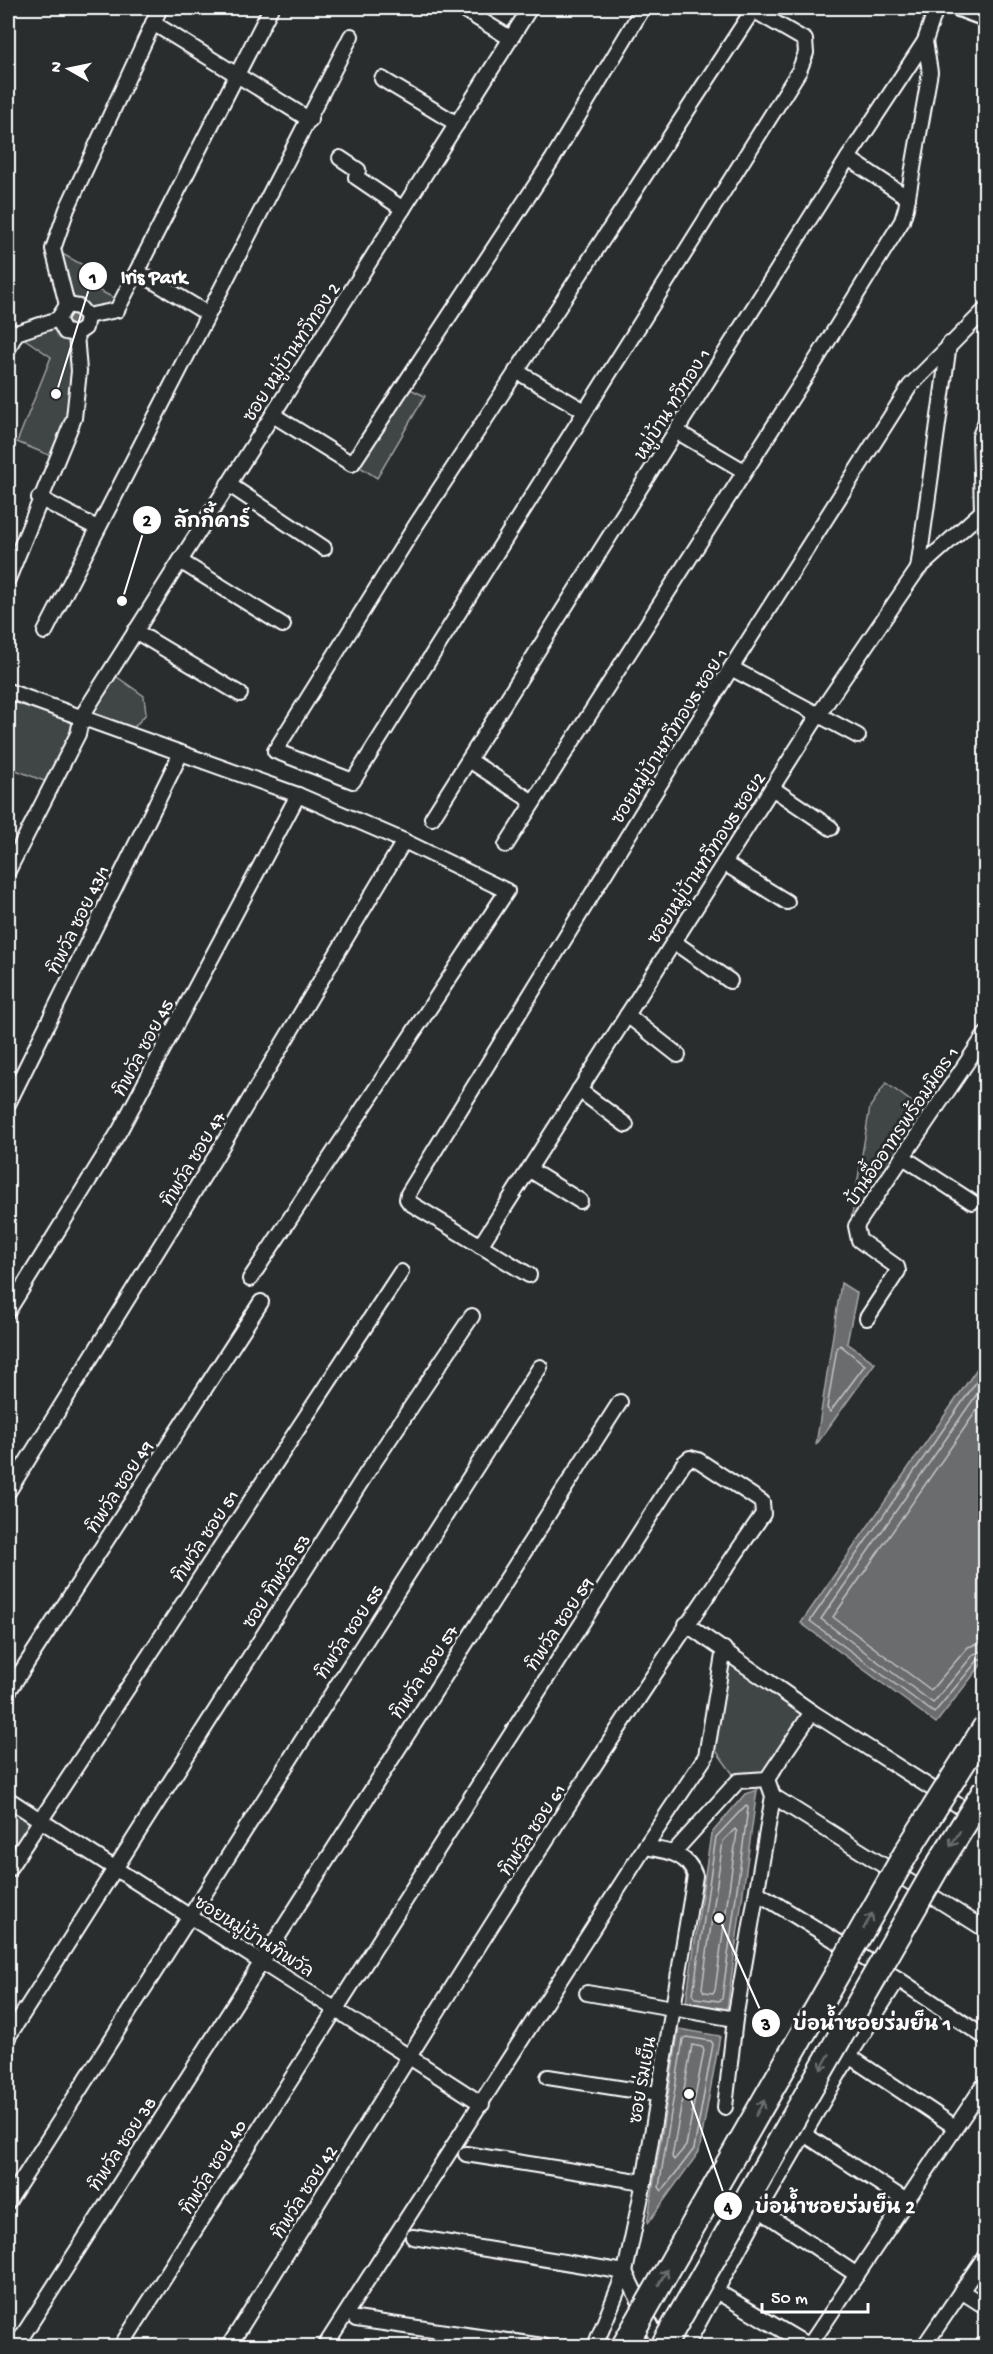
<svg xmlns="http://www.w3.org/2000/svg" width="993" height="2354" font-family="'Gochi Hand','Playpen Sans Thai',sans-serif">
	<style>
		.green { fill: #414445; stroke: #a0a2a2; stroke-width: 1.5 }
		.water { fill: #6a6c6d; stroke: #a6a7a7; stroke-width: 1.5 }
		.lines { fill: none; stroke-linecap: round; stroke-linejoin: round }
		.shore { stroke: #c3c4c5; stroke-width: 1.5 }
		.minor-casing { stroke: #fff; stroke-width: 18 }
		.tertiary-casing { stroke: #fff; stroke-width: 21 }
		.minor { stroke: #2a2d2e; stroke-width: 14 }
		.tertiary { stroke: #2a2d2e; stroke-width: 16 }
		.motorway-bridge-casing { stroke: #fff; stroke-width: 28; stroke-linecap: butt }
		.motorway-bridge { stroke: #2a2d2e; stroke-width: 24 }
		.oneway { stroke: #6a6c6d }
		.labels { text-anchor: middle; stroke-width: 6; stroke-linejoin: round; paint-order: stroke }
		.street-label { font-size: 18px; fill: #fff; stroke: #2a2d2e }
		.leader { fill: none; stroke: #fff; stroke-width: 2 }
		.callout-dot { fill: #fff; stroke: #2a2d2e; stroke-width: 2 }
		.mark-label { font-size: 18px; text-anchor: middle; font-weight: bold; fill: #111 }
		.callout-label { font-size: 20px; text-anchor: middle; font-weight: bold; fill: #fff; stroke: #2a2d2e; stroke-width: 6; stroke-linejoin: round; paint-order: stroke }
	</style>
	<rect width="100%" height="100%" fill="#2a2d2e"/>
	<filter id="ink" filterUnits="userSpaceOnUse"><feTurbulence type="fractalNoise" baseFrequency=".0167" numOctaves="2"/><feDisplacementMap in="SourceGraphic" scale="12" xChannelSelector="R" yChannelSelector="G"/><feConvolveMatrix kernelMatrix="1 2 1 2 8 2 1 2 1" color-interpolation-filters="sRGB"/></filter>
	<g filter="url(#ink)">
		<g class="green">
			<polygon points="53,249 94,271 88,285 122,302 87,316 67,305"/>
			<polygon points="58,319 76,334 74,418 56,458 17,442 51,357 16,333"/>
			<polygon points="410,389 425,396 377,478 357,465"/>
			<polygon points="110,672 144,696 146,714 129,733 82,716 52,784 8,767 8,690 82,716"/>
			<polygon points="886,1083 924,1111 850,1226 870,1107"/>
			<polygon points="724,1649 812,1712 767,1779 738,1781 709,1741"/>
			<polygon points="8,1799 40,1820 8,1870"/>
		</g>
		<g class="water">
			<polygon points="67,305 87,316 76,334 58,319"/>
			<polygon points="841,1283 857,1293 847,1343 875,1363 816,1445"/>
			<polygon points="985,1357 985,1660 936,1723 801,1623"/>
			<polygon points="757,1790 727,2009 686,2002 711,1834 745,1794"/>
			<polygon points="679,2029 720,2036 699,2152 647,2224"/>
		</g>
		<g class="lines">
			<g class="shore">
				<polygon points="840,1345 865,1365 830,1412 827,1408 837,1348"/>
				<polyline points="986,1368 810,1621 934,1713 978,1660 986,1657"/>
				<polyline points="986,1381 821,1619 933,1703 974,1654 986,1650"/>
				<polyline points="986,1397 833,1617 931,1690 968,1647 986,1641"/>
				<polygon points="746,1805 748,1808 722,1999 719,2001 695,1998 693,1994 716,1837"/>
				<polygon points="735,1829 737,1832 715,1990 713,1993 704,1992 702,1988 723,1841"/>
				<polygon points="686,2037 711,2041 713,2044 694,2149 662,2191 659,2187 683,2039"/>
				<polygon points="692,2045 702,2047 704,2050 686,2146 674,2160 672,2157"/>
			</g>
			<defs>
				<g id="minor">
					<polyline points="461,8 510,38"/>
					<polyline points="753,10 805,40 806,53 799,71 353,781 275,751 416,525 753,10 755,8"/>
					<polyline points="153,23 310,120"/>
					<polyline points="382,79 457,124"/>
					<polyline points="340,158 358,170 356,177 403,209"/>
					<polyline points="848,158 908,198"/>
					<polyline points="138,272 208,314"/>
					<polyline points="67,305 53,249 67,209 160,8"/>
					<polyline points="87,316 117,310 271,8"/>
					<polyline points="8,329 16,333 58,319 67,305 79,307 87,316 85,328 76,334 65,332 58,319"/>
					<polyline points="8,349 16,333"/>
					<polyline points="516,371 585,411"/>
					<polyline points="273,415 352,464 552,160 643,8"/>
					<polyline points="676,431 744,471"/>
					<polyline points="228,484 324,548"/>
					<polyline points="39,498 97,528"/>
					<polyline points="982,511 980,436 986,421"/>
					<polyline points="180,561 283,625"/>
					<polyline points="918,569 949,344"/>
					<polyline points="8,579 74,418 79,371 76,334"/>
					<polyline points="135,631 240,694"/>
					<polyline points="45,632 351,36"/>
					<polyline points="731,668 858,736"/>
					<polyline points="8,691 298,795 404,841 507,891 250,1279"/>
					<polyline points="469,760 533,802"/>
					<polyline points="772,788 831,828"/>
					<polyline points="432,818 848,158 925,41 936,8"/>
					<polyline points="506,845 818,357 902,221 906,208 930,72 925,41"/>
					<polyline points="724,863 787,902"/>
					<polyline points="8,871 78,734 82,716 530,8"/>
					<polyline points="674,942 730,981"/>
					<polyline points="627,1015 678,1055"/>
					<polyline points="579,1090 626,1125"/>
					<polyline points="8,1104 181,753"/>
					<polyline points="903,1157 972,1202"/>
					<polyline points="530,1170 580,1201"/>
					<polyline points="480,1246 819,714 907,585 918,569 986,508"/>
					<polyline points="529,1275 410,1203 407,1199 408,1194 731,668 910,386 986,309"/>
					<polyline points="8,1311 120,1130 298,795"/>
					<polyline points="867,1318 898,1271 897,1267 859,1240 856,1226 986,1034"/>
					<polyline points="8,1492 214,1159 404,841"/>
					<polyline points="686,1624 812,1712 986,1823"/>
					<polyline points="8,1692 261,1302"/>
					<polyline points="773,1796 986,1930"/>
					<path d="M 8,1799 C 165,1902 324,2001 482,2104"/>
					<polyline points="673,1853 738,1781 767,1779 812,1712"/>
					<polyline points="8,1870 401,1272"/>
					<polyline points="758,1893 898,1979 986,2038"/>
					<polyline points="587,1993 735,2019"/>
					<polyline points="8,2037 366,1474 472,1316"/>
					<polyline points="849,2056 898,1979"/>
					<polyline points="548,2077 657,2094"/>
					<polyline points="725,2107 735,2019 773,1796 767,1779"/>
					<polyline points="804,2134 905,2200"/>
					<polyline points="466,2154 644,2182"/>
					<polyline points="8,2202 540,1367"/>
					<polyline points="760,2210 857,2275"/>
					<polyline points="413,2237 625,2272"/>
					<polyline points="625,2272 661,2346"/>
					<polyline points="716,2291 809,2346"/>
					<polyline points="961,2291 986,2307"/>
					<polyline points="356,2319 543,2346"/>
					<polyline points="16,2346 620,1402"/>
					<path d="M 121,2346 L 684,1463 L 690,1458 L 698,1460 L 762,1502 L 763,1514 C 575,1785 403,2066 229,2346"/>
					<polyline points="325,2346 645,1847 706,1756 724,1649"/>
					<path d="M 595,2346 L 625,2272 L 644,2182 L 695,1876 C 688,1853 666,1851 645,1847"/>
					<polyline points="686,2346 760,2210 849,2056 955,2127"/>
					<polyline points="809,2346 986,2082"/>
					<polyline points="924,2346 986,2255"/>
				</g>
				<polyline id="tertiary" points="959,8 986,18"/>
			</defs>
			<use href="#minor" class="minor-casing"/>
			<use href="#tertiary" class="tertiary-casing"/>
			<use href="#minor" class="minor"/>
			<use href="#tertiary" class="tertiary"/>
			<defs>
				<g id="motorway-bridge">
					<polyline points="624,2346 908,1850 986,1726"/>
					<polyline points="663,2346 936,1869 986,1789"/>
				</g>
			</defs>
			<use href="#motorway-bridge" class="motorway-bridge-casing"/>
			<use href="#motorway-bridge" class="motorway-bridge"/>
		</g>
		<defs><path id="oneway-shaft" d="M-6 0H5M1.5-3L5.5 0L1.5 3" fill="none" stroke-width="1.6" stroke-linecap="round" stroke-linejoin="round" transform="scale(1.5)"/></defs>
		<g class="oneway">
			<use href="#oneway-shaft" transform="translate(955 1839) rotate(122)"/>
			<use href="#oneway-shaft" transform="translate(868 1921) rotate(-60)"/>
			<use href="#oneway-shaft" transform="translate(825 2062) rotate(120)"/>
			<use href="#oneway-shaft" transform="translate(760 2108) rotate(-60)"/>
			<use href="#oneway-shaft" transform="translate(663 2277) rotate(-61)"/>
		</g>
	</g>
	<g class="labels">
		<g class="street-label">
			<text transform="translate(291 352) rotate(-57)" y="6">ซอย หมู่บ้านทวีทอง 2</text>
			<text transform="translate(672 404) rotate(-58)" y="6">หมู่บ้าน ทวีทอง 1</text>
			<text transform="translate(669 736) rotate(-58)" y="6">ซอยหมู่บ้านทวีทอง5 ซอย 1</text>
			<text transform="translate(706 858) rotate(-57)" y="6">ซอยหมู่บ้านทวีทอง5 ซอย2</text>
			<text transform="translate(78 920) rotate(-64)" y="6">ทิพวัล ซอย 43/1</text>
			<text transform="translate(143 1048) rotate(-62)" y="6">ทิพวัล ซอย 45</text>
			<text transform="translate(902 1126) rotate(-56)" y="6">บ้านอื้ออาทรพร้อมมิตร 1</text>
			<text transform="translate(193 1159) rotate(-59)" y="6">ทิพวัล ซอย 47</text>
			<text transform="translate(119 1487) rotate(-57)" y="6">ทิพวัล ซอย 49</text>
			<text transform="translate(205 1536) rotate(-57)" y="6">ทิพวัล ซอย 51</text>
			<text transform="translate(276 1581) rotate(-57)" y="6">ซอย ทิพวัล 53</text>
			<text transform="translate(559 1624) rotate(-57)" y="6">ทิพวัล ซอย 59</text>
			<text transform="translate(349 1632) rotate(-57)" y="6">ทิพวัล ซอย 55</text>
			<text transform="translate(424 1672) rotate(-57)" y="6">ทิพวัล ซอย 57</text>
			<text transform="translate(532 1830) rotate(-57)" y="6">ทิพวัล ซอย 61</text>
			<text transform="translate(254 1936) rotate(32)" y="6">ซอยหมู่บ้านทิพวัล</text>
			<text transform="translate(642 2080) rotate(-80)" y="6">ซอย ร่มเย็น</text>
			<text transform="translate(122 2144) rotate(-57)" y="6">ทิพวัล ซอย 38</text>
			<text transform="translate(213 2167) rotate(-58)" y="6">ทิพวัล ซอย 40</text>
			<text transform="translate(304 2192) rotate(-58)" y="6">ทิพวัล ซอย 42</text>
		</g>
	</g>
	<path class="leader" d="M56 394L93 276M122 601L147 520M719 1918L766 2023M689 2094L728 2206"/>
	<g class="callout-dot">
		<circle cx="56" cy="394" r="6"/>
		<circle cx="122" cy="601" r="6"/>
		<circle cx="719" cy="1918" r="6"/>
		<circle cx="689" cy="2094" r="6"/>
		<circle cx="93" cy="276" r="15"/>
		<circle cx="147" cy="520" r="15"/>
		<circle cx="766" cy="2023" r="15"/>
		<circle cx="728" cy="2206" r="15"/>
	</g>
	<g class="mark-label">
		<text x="93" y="283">1</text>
		<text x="147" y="526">2</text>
		<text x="766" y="2030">3</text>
		<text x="728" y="2213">4</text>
	</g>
	<g class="callout-label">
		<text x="154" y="283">Iris Park</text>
		<text x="212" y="527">ลักกี้คาร์</text>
		<text x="872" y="2030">บ่อน้ำซอยร่มย็น 1</text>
		<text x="835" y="2213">บ่อน้ำซอยร่มย็น 2</text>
	</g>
	<rect width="993" height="2354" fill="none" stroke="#2a2d2e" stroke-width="30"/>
	<rect x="15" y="15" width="963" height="2324" fill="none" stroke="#fff" stroke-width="2" filter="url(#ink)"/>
	<g transform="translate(69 69) rotate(279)" stroke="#2a2d2e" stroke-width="4.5" paint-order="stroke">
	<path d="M0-4.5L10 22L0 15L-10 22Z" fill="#ffffff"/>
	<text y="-9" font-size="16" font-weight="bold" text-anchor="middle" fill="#ffffff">N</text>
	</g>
	<path d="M762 2303v9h106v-9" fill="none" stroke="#ffffff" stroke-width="3"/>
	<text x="771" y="2303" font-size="18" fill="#ffffff" stroke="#2a2d2e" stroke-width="4.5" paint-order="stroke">50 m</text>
</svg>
